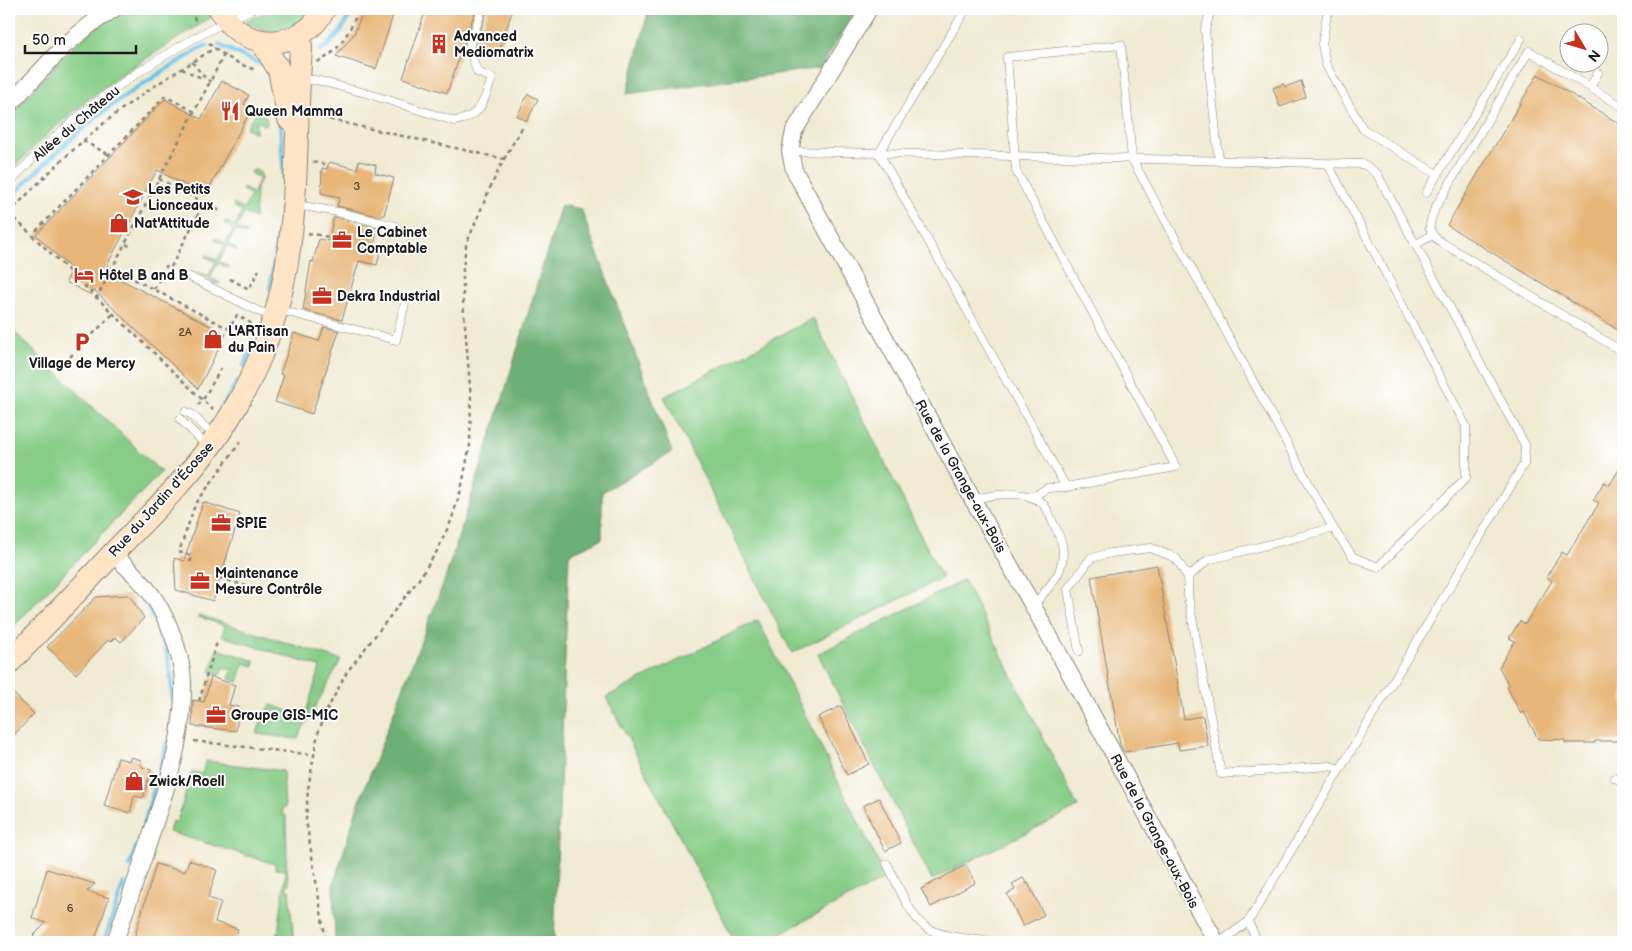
<svg xmlns="http://www.w3.org/2000/svg" width="1632" height="951" font-family="'Balsamiq Sans',sans-serif">
	<style>
		.green { fill: #87cd88; stroke: #527452 }
		.forest { fill: #6db074; stroke: #446648 }
		.lines { fill: none; stroke-linecap: round; stroke-linejoin: round }
		.stream { stroke: #6ac3e8; stroke-width: 4.5 }
		.building { fill: #e7b678 }
		.lane-casing { stroke: #868377; stroke-width: 9 }
		.street-casing { stroke: #868377; stroke-width: 18 }
		.secondary-casing { stroke: #868377; stroke-width: 24 }
		.path { stroke: #868377; stroke-width: 2.5; stroke-dasharray: 4 4; stroke-linecap: butt }
		.lane { stroke: #fff; stroke-width: 8 }
		.street { stroke: #fff; stroke-width: 16 }
		.secondary { stroke: #ffe4c6; stroke-width: 22 }
		.labels { text-anchor: middle; stroke-width: 4; stroke-linejoin: round; paint-order: stroke }
		.number-label { font-size: 11px; fill: #4f4233 }
		.poi-label { font-size: 14px; font-weight: bold; fill: #1c1c1c; stroke: #fff; text-anchor: start }
		.street-label { font-size: 14px; fill: #1c1c1c; stroke: #fff }
	</style>
	<rect width="100%" height="100%" fill="#fff"/>
	<filter id="ink" filterUnits="userSpaceOnUse"><feTurbulence type="fractalNoise" baseFrequency=".02" numOctaves="2"/><feDisplacementMap in="SourceGraphic" scale="10" xChannelSelector="R" yChannelSelector="G"/><feConvolveMatrix kernelMatrix="1 2 1 2 8 2 1 2 1" color-interpolation-filters="sRGB"/></filter>
	<filter id="wash" filterUnits="userSpaceOnUse"><feTurbulence type="fractalNoise" baseFrequency=".0096" numOctaves="4" result="noise"/><feDisplacementMap in="SourceGraphic" scale="20" xChannelSelector="R" yChannelSelector="G"/><feGaussianBlur stdDeviation="1.12" result="paint"/><feColorMatrix in="noise" values="0 0 0 0 0 0 0 0 0 0 0 0 0 0 0 0 0 1.4 0 .05"/><feComposite in="paint" operator="in"/></filter>
	<g filter="url(#wash)">
		<rect width="100%" height="100%" fill="#f0ead2"/>
		<g class="green">
			<path d="M 131,9 L 207,9 L 215,15 L 131,68 L 100,90 L 53,129 L 9,172 L 9,143 L 13,133 L 14,115 L 18,107 C 49,73 86,24 131,9 Z"/>
			<polygon points="272,9 316,9 288,30 264,30 246,21"/>
			<polygon points="256,111 266,117 267,124 262,125 261,122 256,122 256,133 246,128"/>
			<polygon points="253,170 258,170 261,174 261,179 256,187 255,218 244,213 237,228 247,233 246,235 235,230 228,244 238,250 237,251 227,246 219,261 229,267 228,268 218,263 210,278 220,283 217,284 198,273 198,272 208,277 216,262 206,257 207,255 217,260 225,245 215,240 216,238 226,243 233,229 224,223 225,221 235,226 242,212 233,206 234,204 244,209 251,195 242,190 243,188 253,193 260,178 250,173"/>
			<polygon points="813,318 942,578 792,653 664,397"/>
			<polygon points="9,327 161,472 9,631"/>
			<polygon points="964,580 1078,807 932,880 818,654"/>
			<path d="M 199,615 L 341,660 L 297,739 L 257,734 C 260,723 263,714 271,705 L 305,716 L 320,667 L 222,636 L 225,626 L 198,617 Z"/>
			<polygon points="758,620 886,878 764,942 735,942 606,697"/>
			<polygon points="217,649 256,661 254,666 244,663 238,682 229,679 232,670 223,667 220,675 210,672"/>
			<polygon points="206,761 283,771 285,808 282,808 283,815 286,816 287,859 286,860 289,884 287,884 287,890 289,890 294,942 277,942 286,870 275,869 275,864 169,832 172,821 177,822 192,771 202,774"/>
		</g>
		<g class="forest">
			<polygon points="649,9 856,9 821,68 627,94"/>
			<polygon points="561,205 581,209 672,452 602,492 602,539 569,554 554,942 335,942 333,886 357,808 445,579 503,397"/>
		</g>
		<g class="lines">
			<g class="stream">
				<polyline points="219,45 260,64"/>
				<path d="M 321,51 C 338,37 344,29 352,9"/>
				<polyline points="280,122 284,178"/>
				<path d="M 9,199 C 32,176 56,152 81,130 C 117,98 160,73 201,48 L 207,46"/>
				<polyline points="270,289 282,205"/>
				<polyline points="244,366 253,345"/>
				<polyline points="218,414 237,382"/>
				<path d="M 138,591 C 162,629 172,655 172,700"/>
				<polyline points="170,729 171,718"/>
				<polyline points="142,832 168,739"/>
				<polyline points="130,866 136,847"/>
				<polyline points="104,942 124,883"/>
			</g>
		</g>
		<g id="blocks">
			<g class="building">
				<polygon points="364,9 395,9 376,69 336,56 354,34"/>
				<polygon points="426,9 476,9 447,93 403,78"/>
				<polygon points="488,9 513,9 498,55 475,47"/>
				<polygon points="1538,74 1623,126 1623,333 1447,225"/>
				<polygon points="222,81 249,95 244,104 252,108 205,196 157,170 104,271 226,334 198,389 94,290 91,295 66,282 72,270 36,235 165,99 201,119"/>
				<polygon points="1301,81 1306,97 1280,107 1273,88 1284,84 1285,87"/>
				<polygon points="528,94 538,99 527,121 517,116"/>
				<polygon points="359,161 376,165 375,173 394,178 384,215 382,215 381,217 337,206 340,197 321,193 322,168 327,169 329,162 357,169"/>
				<polygon points="334,217 378,228 373,250 380,252 377,265 359,261 342,320 303,310 311,261 313,262 319,239 328,241"/>
				<polygon points="324,327 339,331 312,414 275,402 284,375 280,374 294,333 319,341"/>
				<polygon points="1623,463 1623,736 1620,741 1595,741 1595,743 1565,743 1565,740 1538,739 1524,712 1521,714 1507,687 1509,686 1499,667 1515,641 1509,638 1520,621 1525,624 1552,581 1546,577 1562,552 1567,555 1599,503 1593,500 1604,482 1609,486"/>
				<polygon points="203,502 240,514 213,601 176,590 174,558 184,561"/>
				<polygon points="1157,565 1184,719 1203,716 1208,746 1179,750 1178,743 1124,752 1120,744 1091,577"/>
				<polygon points="129,595 144,618 121,642 115,637 110,642 108,640 76,674 47,647 96,597"/>
				<polygon points="211,677 235,685 229,705 239,707 236,731 192,726 193,700 204,702"/>
				<polygon points="9,689 34,714 9,740"/>
				<polygon points="841,706 869,764 847,775 818,717"/>
				<polygon points="131,757 141,760 140,764 142,765 142,767 151,770 143,798 134,796 130,813 104,806 118,758 129,761"/>
				<polygon points="879,798 901,843 885,851 863,806"/>
				<polygon points="189,860 217,870 208,898 221,902 215,922 238,929 234,942 133,942 156,864 185,872"/>
				<polygon points="966,865 975,883 931,907 921,889"/>
				<polygon points="47,869 95,884 87,891 109,898 94,942 40,942 33,936 46,923 32,918"/>
				<polygon points="1023,878 1027,884 1028,883 1044,915 1023,926 1007,894 1015,890 1012,884"/>
			</g>
		</g>
	</g>
	<g filter="url(#ink)">
		<use href="#blocks" fill-opacity="0" stroke="#868377" stroke-width="1"/>
		<g class="lines">
			<defs>
				<g id="lane">
					<polyline points="966,9 879,153 1066,487"/>
					<polyline points="1211,9 1205,30 1219,161"/>
					<polyline points="1330,9 1327,15 1322,44 1326,65 1363,129 1438,175"/>
					<path d="M 301,80 L 316,80 L 369,94 L 454,121 C 481,118 484,101 492,78 L 477,72 L 469,47 L 482,9"/>
					<polyline points="1590,87 1598,73"/>
					<path d="M 1623,107 L 1529,51 L 1435,208 C 1429,225 1425,231 1441,242 L 1623,352"/>
					<polyline points="790,151 1364,164 1377,174 1525,445 1524,464 1248,922"/>
					<path d="M 9,183 C 27,164 46,145 66,127 C 122,79 185,40 252,9"/>
					<polyline points="1426,193 1521,39"/>
					<polyline points="297,205 338,212 395,226"/>
					<polyline points="1415,245 1432,235"/>
					<polyline points="188,276 260,312 274,315"/>
					<polyline points="280,310 396,340 405,303"/>
					<polyline points="186,412 191,414 215,436"/>
					<polyline points="180,419 207,446"/>
					<polyline points="1033,497 1047,488 1066,487 1176,467 1016,171 1007,57 1121,45 1132,159 1333,528 1353,557 1378,567 1466,478 1466,426 1328,164"/>
					<path d="M 973,500 C 992,494 1027,489 1043,504 C 1048,509 1051,518 1054,525 C 1062,540 1066,552 1060,569 C 1057,580 1041,596 1033,606"/>
					<polyline points="1333,528 1208,560 1188,577 1188,596 1221,774 1330,766 1340,769"/>
					<polyline points="1079,651 1068,589 1091,558 1111,553 1151,548 1176,558 1188,577"/>
					<polyline points="1615,778 1623,782"/>
					<path d="M 887,864 C 896,880 909,914 923,925 C 938,938 975,939 995,942"/>
					<polyline points="1220,942 1248,922 1258,942"/>
				</g>
				<g id="street">
					<polyline points="869,9 794,131 790,151 794,170 973,500 1033,606 1216,942"/>
					<polyline points="9,105 64,46 91,24 114,9"/>
					<path d="M 113,554 C 130,570 149,587 160,608 C 172,630 182,658 183,683 C 184,728 172,771 158,813 C 145,856 129,899 115,942"/>
				</g>
				<g id="secondary">
					<path d="M 220,9 C 224,17 229,24 237,30 C 266,52 309,41 324,9"/>
					<polyline points="261,41 279,70 289,119"/>
					<path d="M 9,663 C 45,625 82,587 118,548 C 152,513 188,478 216,438 C 251,388 276,328 286,268 C 299,195 295,122 301,49 L 300,35"/>
				</g>
			</defs>
			<use href="#lane" class="lane-casing"/>
			<use href="#street" class="street-casing"/>
			<use href="#secondary" class="secondary-casing"/>
			<g class="path">
				<polyline points="192,9 193,15 197,24"/>
				<path d="M 209,43 C 223,56 238,64 256,70"/>
				<polyline points="192,62 206,79 211,82"/>
				<path d="M 317,62 C 340,53 350,30 359,9"/>
				<polyline points="182,69 204,79"/>
				<polyline points="314,116 504,159 490,188 466,245 463,268 463,300 471,399 470,445 461,490 451,521 437,551 419,579 347,672 328,708 318,733 308,789 306,820 326,942"/>
				<polyline points="83,141 110,155"/>
				<polyline points="504,159 522,128"/>
				<polyline points="313,162 328,165"/>
				<polyline points="159,179 222,212"/>
				<polyline points="9,213 213,410"/>
				<path d="M 9,213 C 45,176 81,140 122,109 C 151,87 183,68 215,48"/>
				<polyline points="36,231 165,96 195,112"/>
				<polyline points="308,233 329,237"/>
				<polyline points="126,244 131,247"/>
				<polyline points="171,267 204,203"/>
				<polyline points="113,268 229,329 237,315 254,325"/>
				<polyline points="230,279 249,289 259,270"/>
				<polyline points="154,289 167,265"/>
				<polyline points="96,299 224,55"/>
				<polyline points="70,357 113,314"/>
				<polyline points="198,405 203,400 221,368"/>
				<polyline points="190,562 192,556 179,552 195,505 241,441"/>
				<polyline points="220,578 256,589"/>
				<polyline points="199,701 217,642"/>
				<polyline points="194,741 314,755"/>
				<polyline points="9,941 10,942"/>
			</g>
			<use href="#lane" class="lane"/>
			<use href="#street" class="street"/>
			<use href="#secondary" class="secondary"/>
		</g>
	</g>
	<defs>
		<symbol id="building-bare" viewBox="-9 -9 18 18"><path d="M-4-6H4V6H1V3H-1V6H-4ZM-2.5-4.3h1.7v1.8h-1.7ZM.8-4.3h1.7v1.8H.8ZM-2.5-1h1.7V.8h-1.7ZM.8-1h1.7V.8H.8Z" fill="#c8321e" stroke="#fff" stroke-width="2.5" paint-order="stroke"/></symbol>
		<symbol id="restaurant-bare" viewBox="-9 -9 18 18"><path d="M-5-6h1v4h1v-4h1v4h1v-4h1v5L-1.5 .5V6h-2V.5L-5-1ZM5-6V6H3V1.5H1.5Q1.5-4 5-6Z" fill="#c8321e" stroke="#fff" stroke-width="2.5" paint-order="stroke"/></symbol>
		<symbol id="school-bare" viewBox="-9 -9 18 18"><path d="M0-5L7-2L0 1L-7-2ZM-4 1L0 2.5L4 1V4Q0 6-4 4Z" fill="#c8321e" stroke="#fff" stroke-width="2.5" paint-order="stroke"/></symbol>
		<symbol id="shop-bare" viewBox="-9 -9 18 18"><path d="M-5-2.5h2.3a2.7 3.5 0 0 1 5.4 0H5L5.5 6h-11ZM-1.5-2.5h3a1.5 2.3 0 0 0-3 0Z" fill="#c8321e" stroke="#fff" stroke-width="2.5" paint-order="stroke"/></symbol>
		<symbol id="office-bare" viewBox="-9 -9 18 18"><path d="M-6-3h4V-5.5h4V-3h4V5H-6ZM-1-4.5V-3h2v-1.5ZM-6 0V1H6V0Z" fill="#c8321e" stroke="#fff" stroke-width="2.5" paint-order="stroke"/></symbol>
		<symbol id="hotel-bare" viewBox="-9 -9 18 18"><path d="M-6-4.5h1.5V1H6V5H4.5V3h-9V5H-6ZM-4 0a1.8 1.8 0 1 1 3.6 0ZM.5 0V-2.5h3Q6-2.5 6 0Z" fill="#c8321e" stroke="#fff" stroke-width="2.5" paint-order="stroke"/></symbol>
		<symbol id="parking-bare" viewBox="-9 -9 18 18"><path d="M-3.5-5.5H1a3.5 3.5 0 0 1 0 7H-1V5.5H-3.5ZM-1-3.4V-.6H.8a1.4 1.4 0 0 0 0-2.8Z" fill="#c8321e" stroke="#fff" stroke-width="2.5" paint-order="stroke"/></symbol>
	</defs>
	<g fill-rule="evenodd">
		<use href="#building-bare" x="425" y="30" width="28" height="28"/>
		<use href="#restaurant-bare" x="216" y="97" width="28" height="28"/>
		<use href="#school-bare" x="119" y="183" width="28" height="28"/>
		<use href="#shop-bare" x="105" y="209" width="28" height="28"/>
		<use href="#office-bare" x="328" y="226" width="28" height="28"/>
		<use href="#hotel-bare" x="70" y="261" width="28" height="28"/>
		<use href="#office-bare" x="308" y="282" width="28" height="28"/>
		<use href="#shop-bare" x="199" y="325" width="28" height="28"/>
		<use href="#parking-bare" x="68" y="328" width="28" height="28"/>
		<use href="#office-bare" x="207" y="509" width="28" height="28"/>
		<use href="#office-bare" x="186" y="567" width="28" height="28"/>
		<use href="#office-bare" x="202" y="701" width="28" height="28"/>
		<use href="#shop-bare" x="120" y="767" width="28" height="28"/>
	</g>
	<g class="labels">
		<g class="number-label">
			<text x="357" y="190">3</text>
			<text x="185" y="336">2A</text>
			<text x="70" y="912">6</text>
		</g>
		<g class="poi-label">
			<text x="454" y="41">Advanced<tspan x="454" dy="16">Mediomatrix</tspan></text>
			<text x="245" y="116">Queen Mamma</text>
			<text x="148" y="194">Les Petits<tspan x="148" dy="16">Lionceaux</tspan></text>
			<text x="134" y="228">Nat'Attitude</text>
			<text x="357" y="237">Le Cabinet<tspan x="357" dy="16">Comptable</tspan></text>
			<text x="99" y="280">Hôtel B and B</text>
			<text x="337" y="301">Dekra Industrial</text>
			<text x="228" y="336">L'ARTisan<tspan x="228" dy="16">du Pain</tspan></text>
			<text x="82" y="368" text-anchor="middle">Village de Mercy</text>
			<text x="236" y="528">SPIE</text>
			<text x="215" y="578">Maintenance<tspan x="215" dy="16">Mesure Contrôle</tspan></text>
			<text x="231" y="720">Groupe GIS-MIC</text>
			<text x="149" y="786">Zwick/Roell</text>
		</g>
		<g class="street-label">
			<text transform="translate(76 123) rotate(-40)" y="5">Allée du Château</text>
			<text transform="translate(961 476) rotate(61)" y="5">Rue de la Grange-aux-Bois</text>
			<text transform="translate(161 499) rotate(-48)" y="5">Rue du Jardin d'Écosse</text>
			<text transform="translate(1155 831) rotate(62)" y="5">Rue de la Grange-aux-Bois</text>
		</g>
	</g>
	<rect width="1632" height="951" fill="none" stroke="#fff" stroke-width="30"/>
	<g transform="translate(1584 48) rotate(128)"><circle r="24" fill="#ffffff" stroke="#a4a4a4"/>
	<path d="M0-4L9 19L0 12L-9 19Z" fill="#c8321e"/>
	<text y="-8" font-size="14" font-weight="bold" text-anchor="middle" fill="#1c1c1c">N</text>
	</g>
	<path d="M25 45v8h111v-8" fill="none" stroke="#1c1c1c" stroke-width="2.5"/>
	<text x="32" y="45" font-size="15" fill="#1c1c1c" stroke="#ffffff" stroke-width="4" paint-order="stroke">50 m</text>
</svg>
